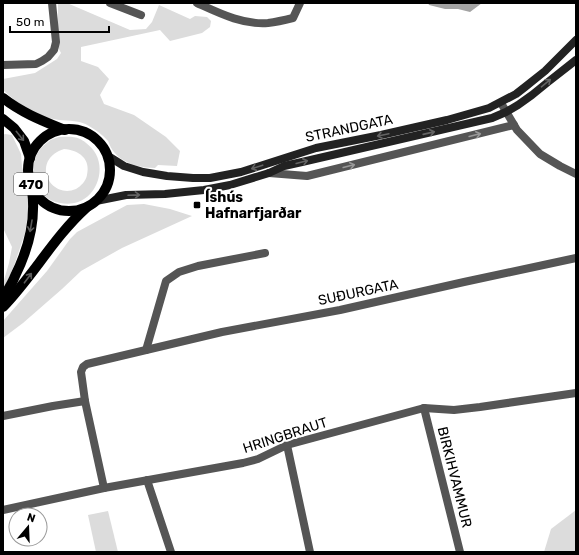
<svg xmlns="http://www.w3.org/2000/svg" width="579" height="555" font-family="Rubik,sans-serif">
	<style>
		.green { fill: #dcdcdc; fill-rule: evenodd }
		.water { fill: #a3a3a3 }
		.lines { fill: none; stroke-linecap: round; stroke-linejoin: round }
		.street { stroke: #555; stroke-width: 8 }
		.secondary { stroke: #222; stroke-width: 8 }
		.primary { stroke: #000; stroke-width: 10 }
		.oneway { stroke: #646464 }
		.oneway2 { stroke: #999 }
		.oneway3 { stroke: #595959 }
		.poi-dot { fill: #000; stroke: #fff; stroke-width: 1.5 }
		.labels { text-anchor: middle; stroke-width: 4; stroke-linejoin: round; paint-order: stroke }
		.shield { fill: #fff; stroke: #4c4c4c; stroke-width: 1 }
		.shield-label { font-size: 13px; font-weight: bold; fill: #000 }
		.street-label { font-size: 14px; fill: #000; stroke: #fff }
		.poi-label { font-size: 14px; font-weight: bold; fill: #000; stroke: #fff; text-anchor: start }
	</style>
	<rect width="100%" height="100%" fill="#fff"/>
	<g class="green">
		<path d="M 58,3 L 67,3 L 130,30 L 146,29 L 152,22 L 159,5 L 190,19 L 195,16 L 207,17 L 211,21 L 210,27 L 202,33 L 170,41 L 160,30 L 81,47 L 81,61 L 98,67 L 109,79 L 100,95 L 104,104 L 134,115 L 166,137 L 180,151 L 177,166 L 158,165 L 155,168 C 141,168 123,164 114,152 C 111,149 110,145 108,141 C 103,135 96,130 89,126 C 80,120 69,121 59,120 C 37,117 19,105 3,90 L 3,79 L 35,73 L 57,59 L 61,53 L 58,47 Z"/>
		<polygon points="5,134 12,135 21,154 22,167 31,195 25,233 15,263 3,292 4,280 9,263 12,247 3,228 3,135"/>
		<path d="M 59,137 C 67,137 73,136 80,139 C 86,142 91,147 94,151 C 106,168 98,195 78,202 C 72,204 66,204 60,203 C 51,202 42,195 38,188 C 29,172 33,152 48,142 C 51,139 56,138 59,137 ZM 64,149 C 79,150 91,159 87,175 C 86,181 81,186 76,189 C 50,200 30,160 64,149 Z"/>
		<polygon points="144,204 170,209 192,216 122,248 81,271 62,289 23,323 3,338 3,321 47,271 70,239 77,232 127,205"/>
		<polygon points="576,510 576,552 544,552 551,529"/>
		<polygon points="108,511 118,552 96,552 88,515"/>
	</g>
	<polygon class="water" points="428,3 482,3 470,12 458,9 445,9 429,5"/>
	<g class="lines">
		<g class="street">
			<polyline points="110,3 141,15"/>
			<path d="M 197,3 C 219,13 243,25 268,23 C 276,22 285,20 293,18 L 300,3"/>
			<polyline points="3,65 36,64 42,61 48,57 54,50 56,42 52,3"/>
			<polyline points="501,103 517,130 540,154 560,166 576,174"/>
			<polyline points="269,173 307,176 514,125"/>
			<polyline points="146,350 166,281 179,272 198,266 265,253"/>
			<polyline points="424,408 460,552"/>
			<polyline points="3,416 53,406 85,401"/>
			<polyline points="287,445 310,552"/>
			<polyline points="147,480 171,552"/>
			<polyline points="104,488 85,401 82,379 81,372 83,367 87,364 222,332 340,310 464,282 576,258"/>
			<polyline points="3,510 104,488 243,463 258,459 287,445 424,408 454,410 480,407 576,393"/>
		</g>
		<g class="secondary">
			<polyline points="108,156 124,166 143,172 167,176 193,178 210,178 241,172 316,148 381,135 447,120 489,108 516,94 525,87 545,71 576,40"/>
			<polyline points="96,201 126,195 165,194 204,190 230,185 269,173 284,166 302,162 492,118 506,112 518,105 532,95 548,82 576,60"/>
		</g>
		<g class="primary">
			<path d="M 3,98 C 22,113 43,121 65,130"/>
			<polyline points="3,119 14,128 24,141 30,158"/>
			<circle cx="69" cy="170" r="41"/>
			<path d="M 3,298 C 7,291 12,284 15,276 C 28,250 36,219 32,190"/>
			<path d="M 3,307 C 33,276 54,237 86,208"/>
		</g>
	</g>
	<defs><path id="oneway-shaft" d="M-6 0H5M1.5-3L5.5 0L1.5 3" fill="none" stroke-width="1.6" stroke-linecap="round" stroke-linejoin="round"/></defs>
	<g class="oneway">
		<use href="#oneway-shaft" transform="translate(546 83) rotate(-40)"/>
		<use href="#oneway-shaft" transform="translate(429 133) rotate(-13)"/>
		<use href="#oneway-shaft" transform="translate(383 135) rotate(168)"/>
		<use href="#oneway-shaft" transform="translate(302 162) rotate(-14)"/>
		<use href="#oneway-shaft" transform="translate(257 167) rotate(162)"/>
		<use href="#oneway-shaft" transform="translate(134 195) rotate(-2)"/>
	</g>
	<g class="oneway2">
		<use href="#oneway-shaft" transform="translate(475 135) rotate(-14)"/>
		<use href="#oneway-shaft" transform="translate(349 166) rotate(-14)"/>
	</g>
	<g class="oneway3">
		<use href="#oneway-shaft" transform="translate(20 136) rotate(51)"/>
		<use href="#oneway-shaft" transform="translate(31 226) rotate(100)"/>
		<use href="#oneway-shaft" transform="translate(28 278) rotate(-53)"/>
	</g>
	<rect class="poi-dot" x="193" y="201" width="8" height="8" rx="2"/>
	<g class="labels">
		<rect class="shield" x="14" y="173" width="34" height="22" rx="3"/>
		<g class="shield-label">
			<text x="31" y="189">470</text>
		</g>
		<g class="street-label">
			<text transform="translate(349 128) rotate(-12)" y="5">STRANDGATA</text>
			<text transform="translate(358 292) rotate(-12)" y="5">SUÐURGATA</text>
			<text transform="translate(285 435) rotate(-18)" y="5">HRINGBRAUT</text>
			<text transform="translate(455 477) rotate(76)" y="5">BIRKIHVAMMUR</text>
		</g>
		<g class="poi-label">
			<text x="205" y="202">Íshús<tspan x="205" dy="16">Hafnarfjarðar</tspan></text>
		</g>
	</g>
	<rect width="579" height="555" fill="none" stroke="#000000" stroke-width="8"/>
	<g transform="translate(28 527) rotate(19)"><circle r="19" fill="#ffffff" stroke="#999999"/>
	<path d="M0-3L7 15L0 10L-7 15Z" fill="#000000"/>
	<text y="-6" font-size="11" font-weight="bold" text-anchor="middle" fill="#000000">N</text>
	</g>
	<path d="M10 26v6h99v-6" fill="none" stroke="#000000" stroke-width="2"/>
	<text x="16" y="26" font-size="12" fill="#000000" stroke="#ffffff" stroke-width="3" paint-order="stroke">50 m</text>
</svg>
